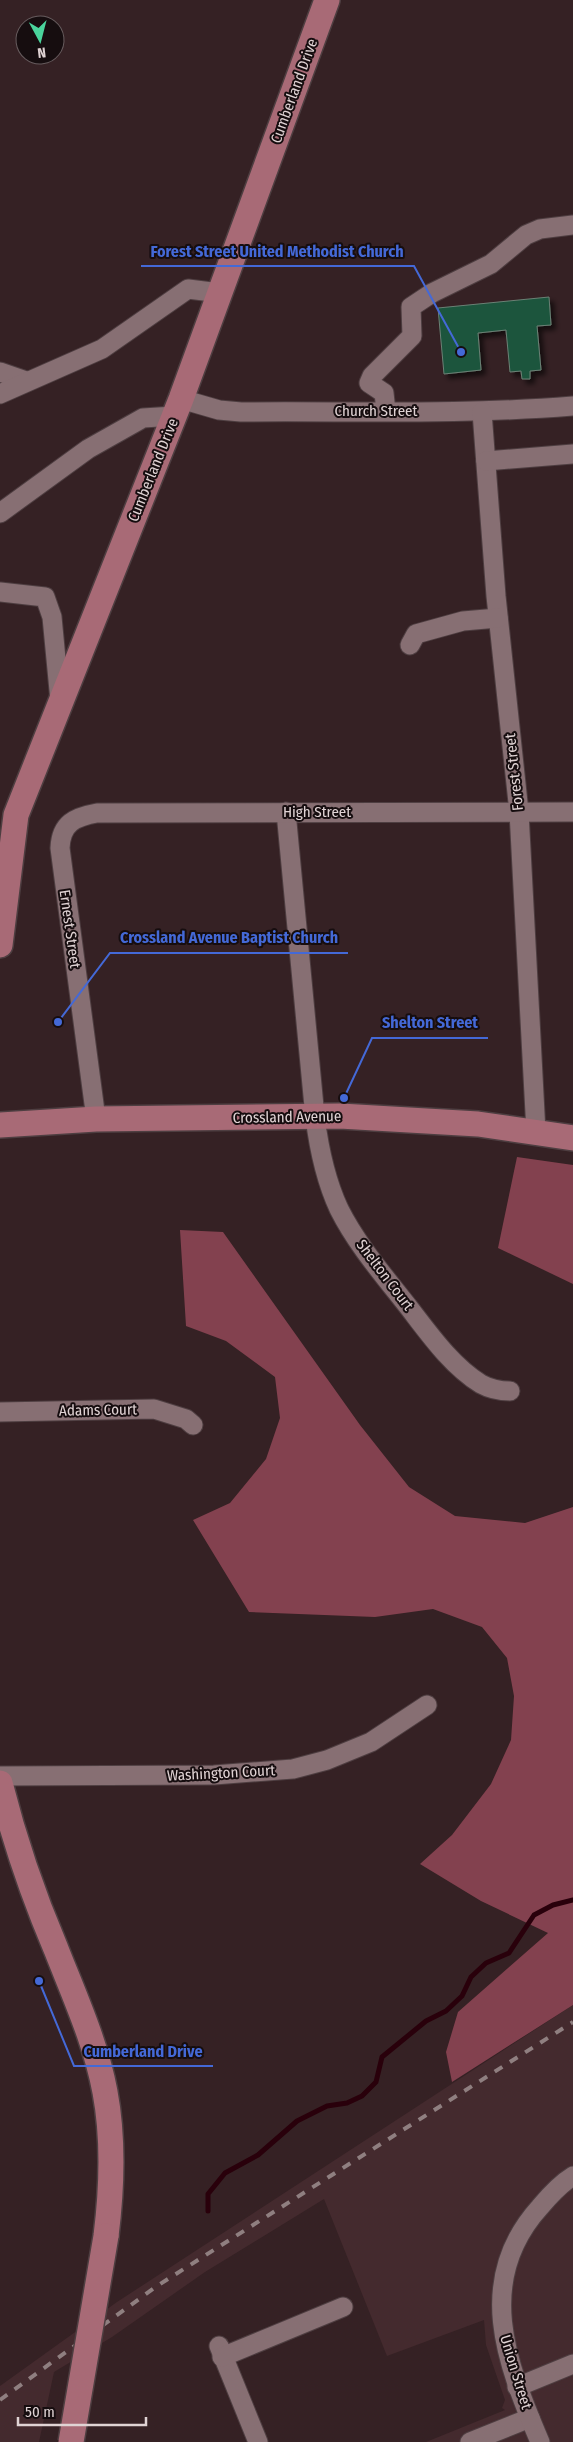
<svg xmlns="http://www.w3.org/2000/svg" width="573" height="2442" font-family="'Fira Sans Condensed',sans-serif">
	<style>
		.built { fill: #442a2e }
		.forest { fill: #83414f }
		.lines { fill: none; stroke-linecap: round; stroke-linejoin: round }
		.stream { stroke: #29000b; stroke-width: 5 }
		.building { fill: #1a553d; stroke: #6b8175; filter: url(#shadow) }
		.minor-casing { stroke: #4e3e41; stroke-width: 21 }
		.major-casing { stroke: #4e3e41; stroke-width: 28 }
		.minor { stroke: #876f73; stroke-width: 19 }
		.major { stroke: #a86a76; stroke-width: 25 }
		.rail { stroke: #8f7f80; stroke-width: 4; stroke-dasharray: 9 9; stroke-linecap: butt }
		.major-bridge-casing { stroke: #4e3e41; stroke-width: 28; stroke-linecap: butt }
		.major-bridge { stroke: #a86a76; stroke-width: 25 }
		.labels { text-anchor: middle; stroke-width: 4; stroke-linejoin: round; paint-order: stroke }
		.street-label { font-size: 15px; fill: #e0d3d4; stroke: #160d0f }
		.leader { fill: none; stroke: #4469d7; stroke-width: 2 }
		.callout-dot { fill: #4469d7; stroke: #160d0f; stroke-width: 2 }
		.callout-label { font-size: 16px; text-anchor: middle; font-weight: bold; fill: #4469d7; stroke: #160d0f; stroke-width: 4; stroke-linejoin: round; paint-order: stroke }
	</style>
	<defs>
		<filter id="shadow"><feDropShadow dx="4.5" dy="4.5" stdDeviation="2.5" flood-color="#0009"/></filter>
	</defs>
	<rect width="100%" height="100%" fill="#352124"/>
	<polygon class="built" points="573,2005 573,2442 426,2442 505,2410 502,2408 505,2400 486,2345 484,2320 387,2356 324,2199 205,2272 112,2337 54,2372 39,2442 0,2442 0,2386 117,2302"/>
	<g class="forest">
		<polygon points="517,1157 573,1165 573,1284 498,1248"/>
		<polygon points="180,1230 223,1232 360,1425 409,1487 455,1516 525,1523 573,1507 573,2005 452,2082 446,2052 458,2012 548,1933 481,1901 420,1864 452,1835 491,1784 511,1740 514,1696 507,1658 482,1627 433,1609 375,1617 249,1612 193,1520 230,1503 266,1459 280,1418 275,1377 226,1341 186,1326"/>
	</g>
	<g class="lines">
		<polyline class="stream" points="208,2211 208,2194 225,2173 258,2155 297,2121 327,2106 347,2103 362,2096 376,2082 382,2057 426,2021 446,2011 462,1996 471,1977 486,1963 509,1953 534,1915 553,1905 573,1900"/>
	</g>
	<polygon class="building" points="549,297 551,325 537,326 541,370 530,371 530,379 522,379 521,371 510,372 506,330 478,333 481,370 444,374 438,308"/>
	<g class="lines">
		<defs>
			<g id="minor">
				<polyline points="0,372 26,381"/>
				<polyline points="0,394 102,349 188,289 220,293"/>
				<path d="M 181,399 L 219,410 L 241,412 C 352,411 463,415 573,406"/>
				<polyline points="386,411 384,393 369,383 372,376 412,336 411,307 432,293 491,264 526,235 540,229 573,225"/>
				<polyline points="482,412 496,596 519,812 536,1132"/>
				<polyline points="486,461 573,454"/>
				<polyline points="0,513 88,449 143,418 174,416"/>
				<polyline points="0,592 45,597 52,617 60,701"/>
				<polyline points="410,645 416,634 463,621 498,618"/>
				<path d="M 286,812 L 315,1117 C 319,1149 325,1179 339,1209 C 357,1245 385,1277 410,1309 C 430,1335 452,1366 481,1384 C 490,1389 499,1391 510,1391"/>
				<path d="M 96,1119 L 60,848 C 61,823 75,817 97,813 L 573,812"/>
				<polyline points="0,1412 154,1409 186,1419 193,1425"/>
				<polyline points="0,1776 214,1775 293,1769 327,1760 371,1742 427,1705"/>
				<polyline points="219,2346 258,2442"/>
				<polyline points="222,2357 343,2307"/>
				<polyline points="517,2387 573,2364"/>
				<polyline points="470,2442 530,2418"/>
				<path d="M 540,2442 C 506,2362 474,2280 540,2207 C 550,2195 560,2184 573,2176"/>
			</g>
			<g id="major">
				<polyline points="0,945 16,815 181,399 327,0"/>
				<polyline points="0,1125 96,1119 340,1116 478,1124 573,1138"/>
				<path d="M 0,1783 C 14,1839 33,1895 56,1949 C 74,1995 96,2043 105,2092 C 114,2140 112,2188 106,2236"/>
			</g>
		</defs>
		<use href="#minor" class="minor-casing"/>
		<use href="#major" class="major-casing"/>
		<use href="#minor" class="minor"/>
		<use href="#major" class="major"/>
		<polyline class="rail" points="0,2400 157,2286 573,2022"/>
		<defs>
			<polyline id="major-bridge" points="71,2442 106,2236"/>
		</defs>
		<use href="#major-bridge" class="major-bridge-casing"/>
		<use href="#major-bridge" class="major-bridge"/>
	</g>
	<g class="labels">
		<g class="street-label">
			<text transform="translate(294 91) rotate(-70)" y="5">Cumberland Drive</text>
			<text x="376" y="416">Church Street</text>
			<text transform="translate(153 470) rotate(-68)" y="5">Cumberland Drive</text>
			<text transform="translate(514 772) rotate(-96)" y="5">Forest Street</text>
			<text x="317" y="817">High Street</text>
			<text transform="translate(70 929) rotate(82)" y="5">Ernest Street</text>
			<text transform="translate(287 1117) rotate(-1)" y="5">Crossland Avenue</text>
			<text transform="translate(385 1275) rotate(53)" y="5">Shelton Court</text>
			<text transform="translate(98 1410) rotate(-1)" y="5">Adams Court</text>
			<text transform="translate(221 1773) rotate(-3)" y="5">Washington Court</text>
			<text transform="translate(516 2372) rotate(73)" y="5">Union Street</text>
		</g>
	</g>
	<path class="leader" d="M461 352L414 266H141M58 1022L110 953H348M344 1098L372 1038H488M39 1981L74 2066H213"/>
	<g class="callout-dot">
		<circle cx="461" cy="352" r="5"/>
		<circle cx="58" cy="1022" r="5"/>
		<circle cx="344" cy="1098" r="5"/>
		<circle cx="39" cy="1981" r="5"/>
	</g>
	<g class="callout-label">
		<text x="277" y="257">Forest Street United Methodist Church</text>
		<text x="229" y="943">Crossland Avenue Baptist Church</text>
		<text x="430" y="1028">Shelton Street</text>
		<text x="143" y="2057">Cumberland Drive</text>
	</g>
	<g transform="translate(40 40) rotate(173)"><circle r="24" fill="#160d0f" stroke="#675c5e"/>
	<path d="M0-4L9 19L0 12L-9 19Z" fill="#4ad49c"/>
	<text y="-8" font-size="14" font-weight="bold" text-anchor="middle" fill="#e0d3d4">N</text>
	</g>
	<path d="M18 2417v8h128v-8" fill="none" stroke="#e0d3d4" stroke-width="2.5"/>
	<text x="25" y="2417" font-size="15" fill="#e0d3d4" stroke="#160d0f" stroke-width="4" paint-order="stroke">50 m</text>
</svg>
